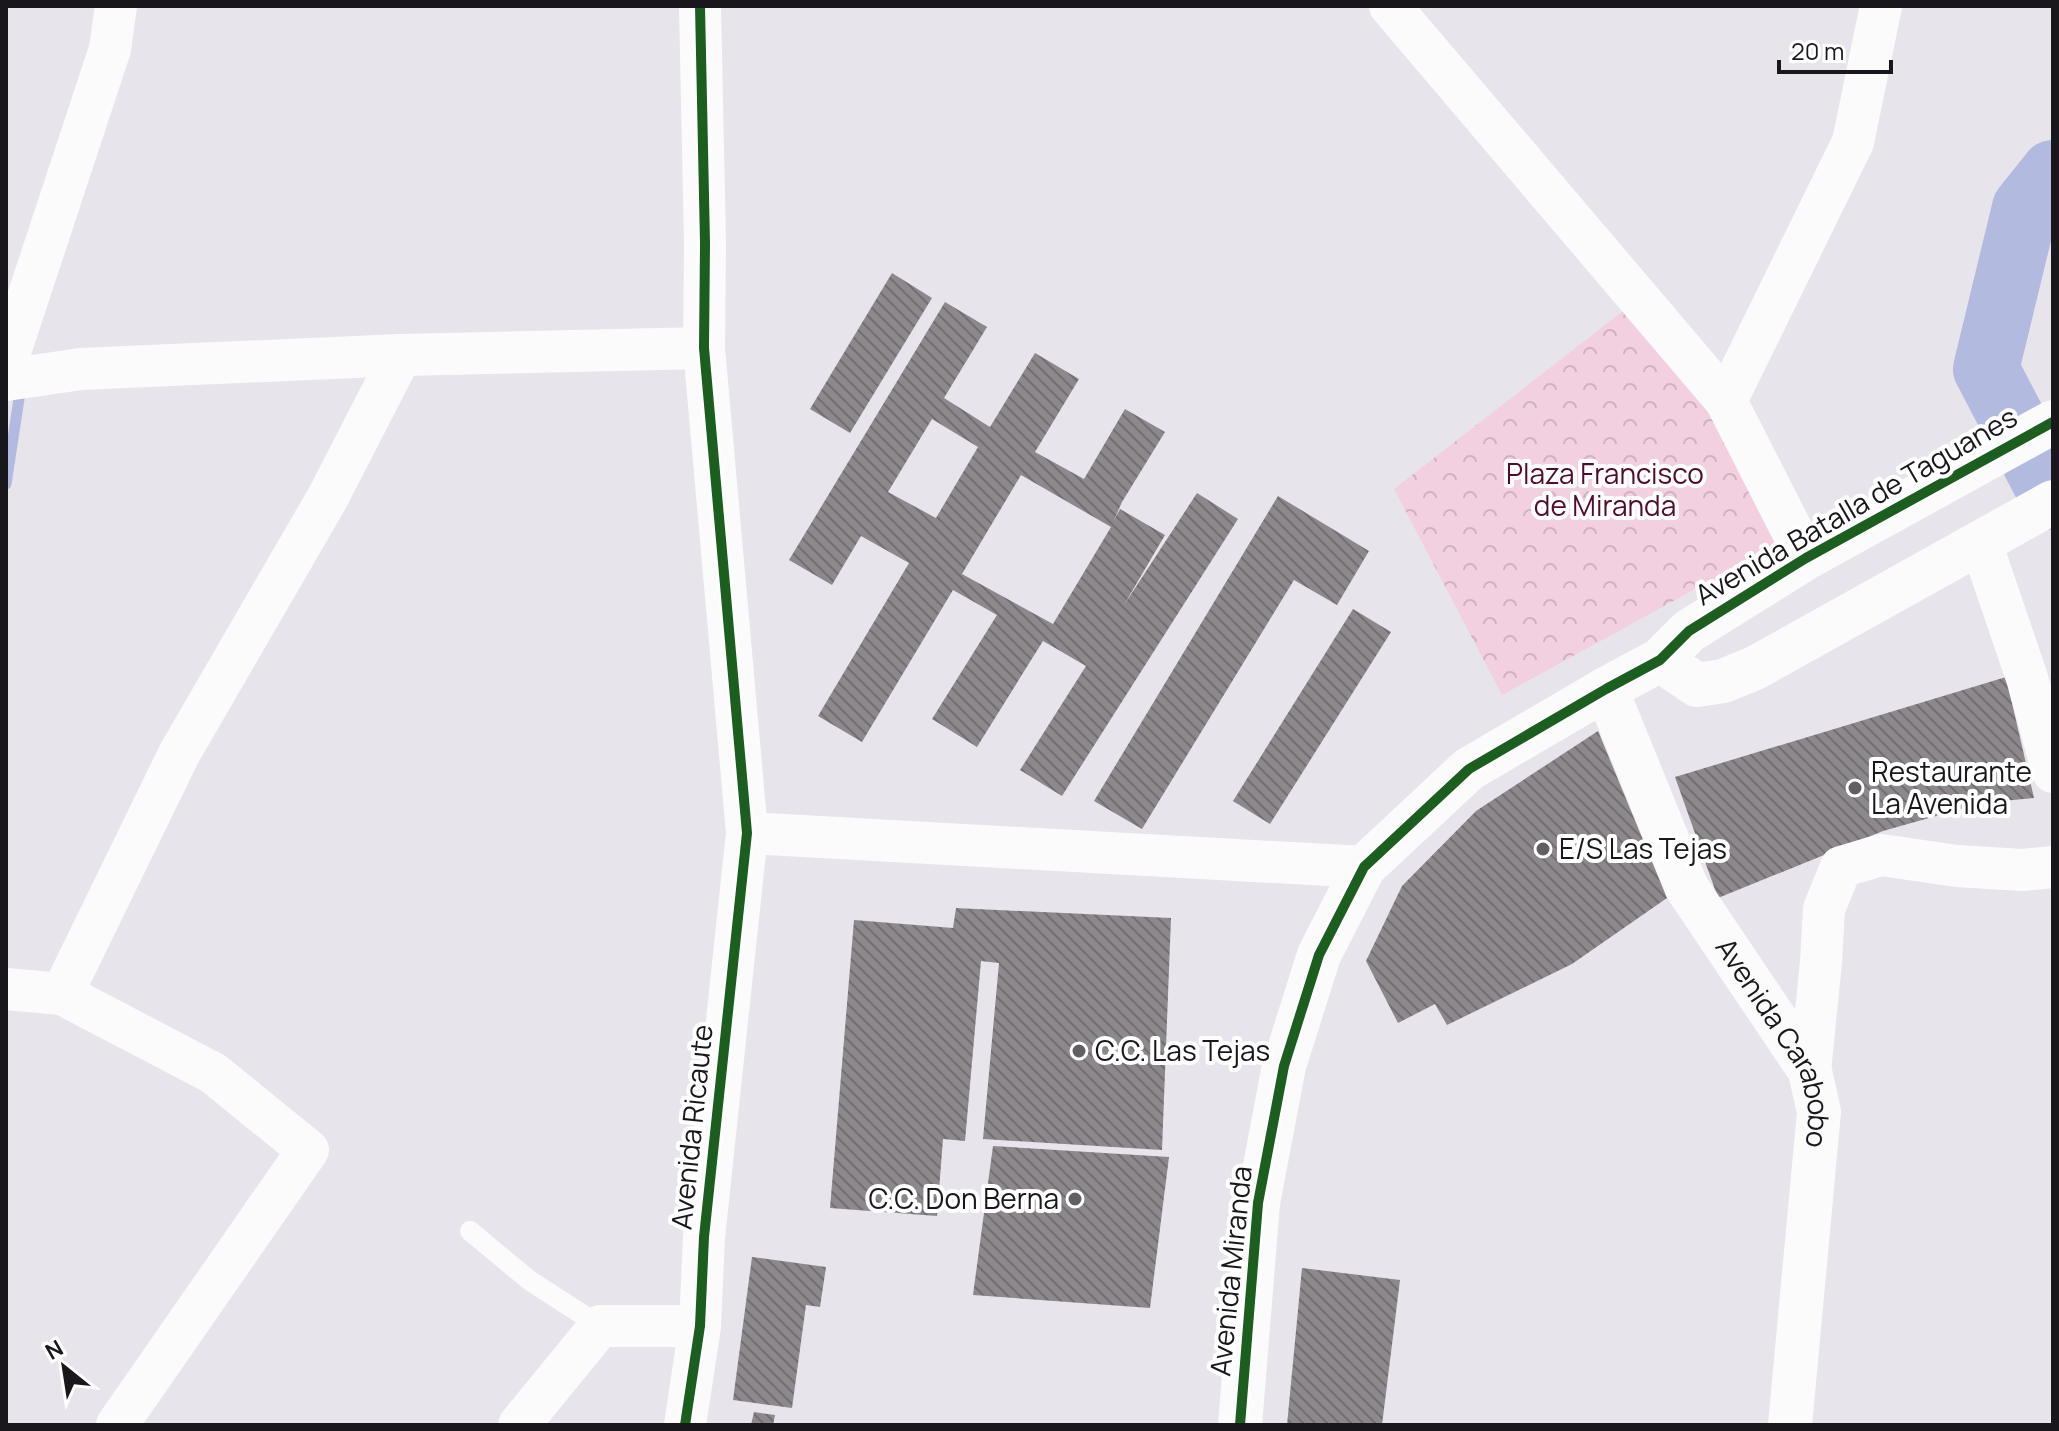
<svg xmlns="http://www.w3.org/2000/svg" width="2059" height="1431" font-family="Manrope,sans-serif">
	<style>
		.park { fill: url(#park-crowns) }
		.lines { fill: none; stroke-linecap: round; stroke-linejoin: round }
		.stream { stroke: #b3bae0; stroke-width: 11 }
		.river { stroke: #b3bae0; stroke-width: 66 }
		.building { fill: url(#building-back-hatch); fill-rule: evenodd }
		.lane { stroke: #fcfbfc; stroke-width: 20 }
		.street { stroke: #fcfbfc; stroke-width: 42 }
		.secondary { stroke: #fcfbfc; stroke-width: 44 }
		.cycleway-casing { stroke: #fff; stroke-width: 15 }
		.cycleway { stroke: #1b5e20; stroke-width: 10 }
		.poi-dot { fill: #625f64; stroke: #fff; stroke-width: 3 }
		.labels { text-anchor: middle; stroke-width: 8; stroke-linejoin: round; paint-order: stroke }
		.park-label { font-size: 28px; fill: #500b2f; stroke: #fff }
		.street-label { font-size: 28px; fill: #1a171c; stroke: #fff }
		.poi-label { font-size: 28px; fill: #1a171c; stroke: #fff; text-anchor: start }
	</style>
	<defs>
		<pattern id="park-crowns" width="20" height="18" patternUnits="userSpaceOnUse" patternTransform="scale(2)"><rect width="20" height="18" fill="#f2d0df"/><path d="M2 6a3 3 0 1 1 6 0M12 15a3 3 0 1 1 6 0" fill="none" stroke="#cfb2bf"/></pattern>
		<pattern id="building-back-hatch" width="6" height="6" patternUnits="userSpaceOnUse" patternTransform="scale(2)"><rect width="6" height="6" fill="#8c888c"/><path d="M-1 5l2 2M0 0l6 6M5-1l2 2" fill="none" stroke="#726e72"/></pattern>
	</defs>
	<rect width="100%" height="100%" fill="#e8e4eb"/>
	<polygon class="park" points="1623,311 1717,419 1777,544 1502,695 1394,489"/>
	<g class="lines">
		<polyline class="stream" points="6,484 21,386"/>
		<polyline class="river" points="2053,173 2025,208 1986,369 2053,497"/>
	</g>
	<g class="building">
		<polygon points="892,273 932,298 850,433 810,409"/>
		<path d="M 945,302 L 987,327 L 944,398 L 990,427 L 1035,353 L 1079,379 L 1035,452 L 1084,479 L 1125,409 L 1165,432 L 1122,502 L 1114,520 L 1120,509 L 1165,535 L 1124,605 L 1197,493 L 1238,519 L 1062,796 L 1020,770 L 1086,666 L 1043,641 L 977,747 L 932,719 L 997,615 L 953,590 L 862,742 L 818,716 L 909,563 L 861,536 L 832,585 L 789,560 ZM 932,419 L 978,447 L 936,518 L 888,492 ZM 1021,475 L 1111,527 L 1053,624 L 962,574 Z"/>
		<polygon points="1278,496 1369,551 1337,605 1294,580 1142,829 1094,801"/>
		<polygon points="1353,609 1391,632 1270,824 1233,801"/>
		<polygon points="2006,677 2034,798 1982,803 1883,831 1718,898 1675,777"/>
		<polygon points="1598,731 1667,898 1572,964 1447,1025 1435,1004 1398,1023 1366,961 1402,886 1476,811"/>
		<polygon points="956,908 1171,918 1162,1150 983,1139 999,963 981,961 965,1141 943,1139 937,1216 830,1208 854,920 953,928"/>
		<polygon points="993,1146 1169,1157 1150,1308 973,1295"/>
		<polygon points="752,1257 826,1267 820,1307 806,1305 792,1408 733,1400"/>
		<polygon points="1302,1268 1400,1280 1382,1425 1287,1425"/>
		<polygon points="754,1412 775,1415 773,1425 751,1425"/>
	</g>
	<g class="lines">
		<polyline class="lane" points="470,1231 529,1280 600,1326"/>
		<g class="street">
			<polyline points="1390,6 1726,401"/>
			<polyline points="6,364 110,49 116,6"/>
			<polyline points="6,380 81,369 401,355 704,348"/>
			<polyline points="1981,543 2027,678 2053,772"/>
			<polyline points="1806,558 1726,401 1853,142 1881,6"/>
			<polyline points="747,833 1364,867"/>
			<polyline points="6,989 62,994 213,1073 308,1150 117,1425"/>
			<polyline points="62,994 179,754 328,497 401,355"/>
			<polyline points="1810,1071 1821,962 1824,909 1841,867 1881,855 1957,866 2022,870 2053,867"/>
			<polyline points="519,1425 600,1326 700,1326"/>
			<polyline points="685,1425 700,1326 704,1237 747,833 704,348 705,243 700,6"/>
		</g>
		<g class="secondary">
			<polyline points="1660,660 1697,685 1723,681 1755,668 2053,502"/>
			<path id="s1" d="M 1606,689 L 1687,888 L 1810,1071 L 1819,1112 L 1790,1425"/>
			<polyline points="1240,1425 1258,1203 1284,1066 1319,955 1364,867 1469,769 1606,689 1660,660 1689,631 1806,558 2053,422"/>
		</g>
		<defs>
			<g id="cycleway">
				<polyline points="685,1425 700,1326 704,1237 747,833 704,348 705,243 700,6"/>
				<polyline points="1240,1425 1258,1203 1284,1066 1319,955 1364,867 1469,769 1606,689 1660,660 1689,631 1806,558 2053,422"/>
			</g>
		</defs>
		<use href="#cycleway" class="cycleway-casing"/>
		<use href="#cycleway" class="cycleway"/>
	</g>
	<g class="poi-dot">
		<circle cx="1855" cy="788" r="8"/>
		<circle cx="1543" cy="849" r="8"/>
		<circle cx="1079" cy="1051" r="8"/>
		<circle cx="1075" cy="1199" r="8"/>
	</g>
	<g class="labels">
		<g class="park-label">
			<text x="1605" y="484">Plaza Francisco<tspan x="1605" dy="32">de Miranda</tspan></text>
		</g>
		<g class="street-label">
			<text transform="translate(1856 506) rotate(-30)" y="10">Avenida Batalla de Taguanes</text>
			<text dy="10" stroke="none"><textPath href="#s1" startOffset="396">Avenida Carabobo</textPath></text>
			<text transform="translate(692 1127) rotate(-84)" y="10">Avenida Ricaute</text>
			<text transform="translate(1231 1271) rotate(-84)" y="10">Avenida Miranda</text>
		</g>
		<g class="poi-label">
			<text x="1871" y="782">Restaurante<tspan x="1871" dy="32">La Avenida</tspan></text>
			<text x="1559" y="859">E/S Las Tejas</text>
			<text x="1095" y="1061">C.C. Las Tejas</text>
			<text x="1059" y="1209" text-anchor="end">C.C. Don Berna</text>
		</g>
	</g>
	<rect width="2059" height="1431" fill="none" stroke="#1a171c" stroke-width="16"/>
	<g transform="translate(64 1367) rotate(330)" stroke="#ffffff" stroke-width="6" paint-order="stroke">
	<path d="M0-6L14 30L0 20L-14 30Z" fill="#1a171c"/>
	<text y="-12" font-size="22" font-weight="bold" text-anchor="middle" fill="#1a171c">N</text>
	</g>
	<path d="M1779 60v12h112v-12" fill="none" stroke="#1a171c" stroke-width="4"/>
	<text x="1791" y="60" font-size="24" fill="#1a171c" stroke="#ffffff" stroke-width="6" paint-order="stroke">20 m</text>
</svg>
